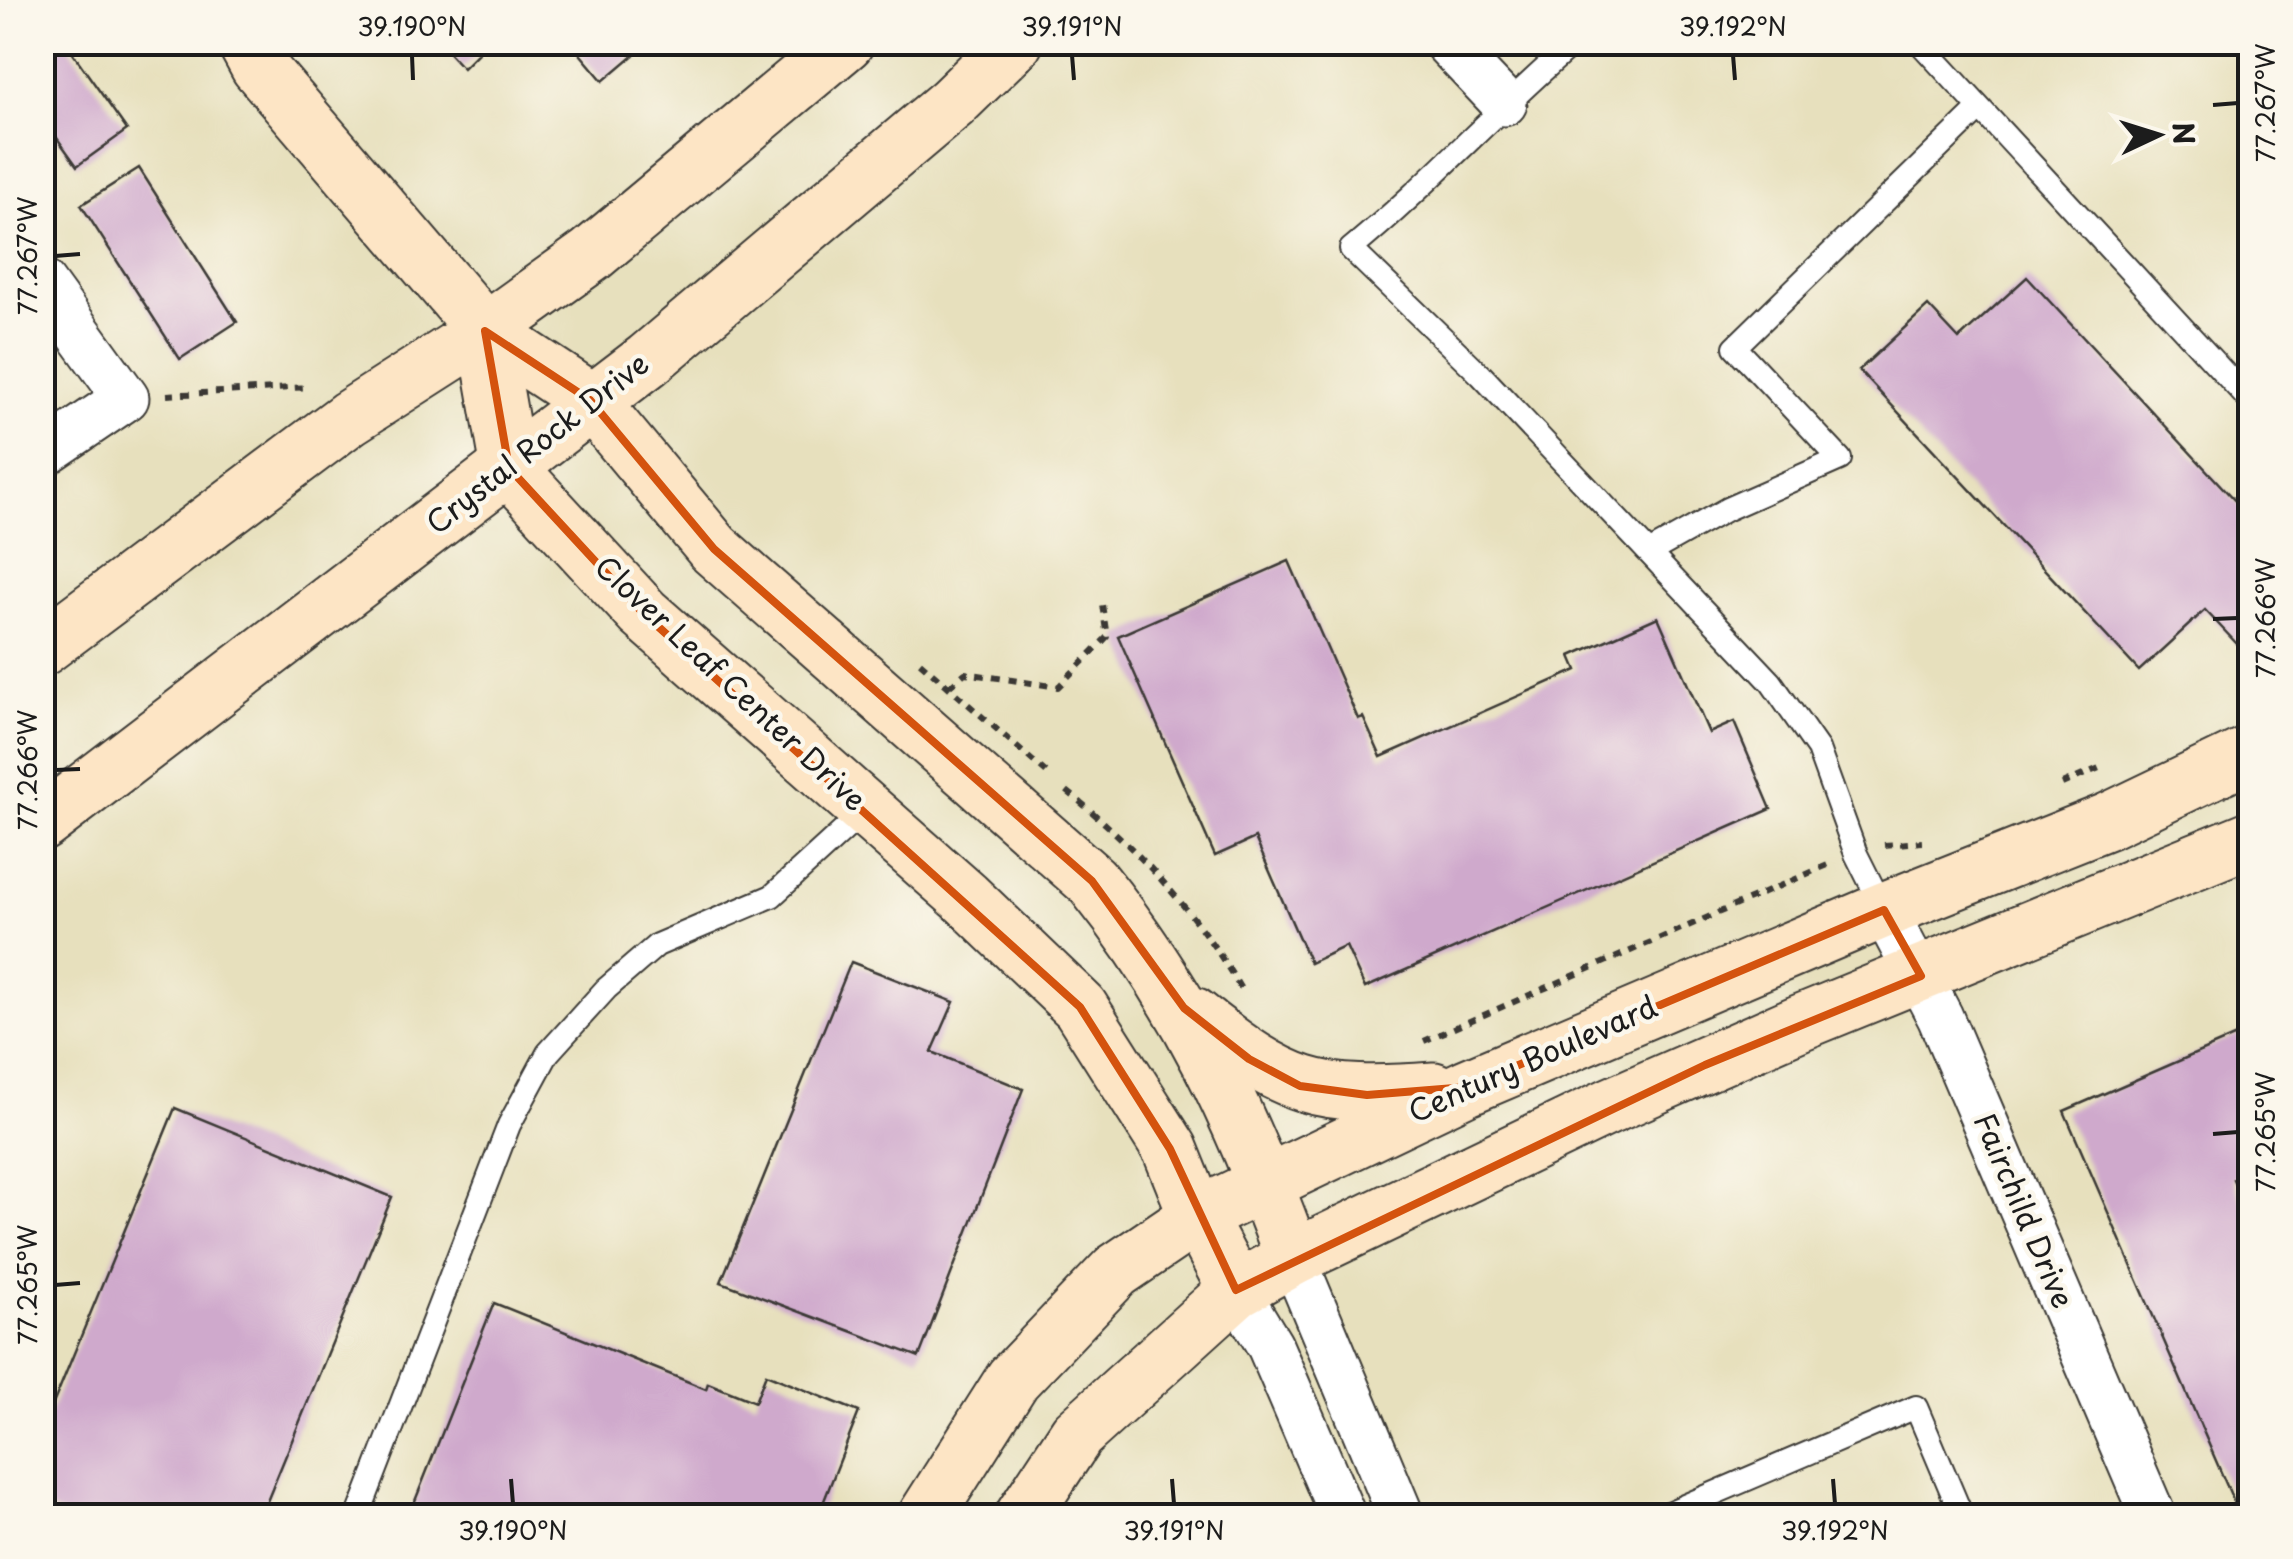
<svg xmlns="http://www.w3.org/2000/svg" width="2293" height="1559" font-family="'Playpen Sans',sans-serif">
	<style>
		.building { fill: #cfa9cc }
		.lines { fill: none; stroke-linecap: round; stroke-linejoin: round }
		.lane-casing { stroke: #3a3934; stroke-width: 26 }
		.street-casing { stroke: #3a3934; stroke-width: 49 }
		.secondary-casing { stroke: #3a3934; stroke-width: 59 }
		.path { stroke: #3a3934; stroke-width: 6; stroke-dasharray: 8 8; stroke-linecap: butt }
		.lane { stroke: #fff; stroke-width: 22 }
		.street { stroke: #fff; stroke-width: 45 }
		.secondary { stroke: #fde5c5; stroke-width: 55 }
		.marked { fill: none; stroke: #d4530e; stroke-width: 8; stroke-linejoin: round }
		.ticks { fill: none; stroke: #1c1c1c; stroke-width: 4 }
		.labels { text-anchor: middle; stroke-width: 9; stroke-linejoin: round; paint-order: stroke }
		.street-label { font-size: 30px; fill: #1c1c1c; stroke: #fbf7ec }
		.neatline { fill: none; stroke: #1c1c1c; stroke-width: 4 }
		.ticks-label { font-size: 25px; text-anchor: middle; fill: #1c1c1c }
	</style>
	<rect width="100%" height="100%" fill="#fbf7ec"/>
	<filter id="ink" filterUnits="userSpaceOnUse"><feTurbulence type="fractalNoise" baseFrequency=".01" numOctaves="2"/><feDisplacementMap in="SourceGraphic" scale="20" xChannelSelector="R" yChannelSelector="G"/><feConvolveMatrix kernelMatrix="1 2 1 2 8 2 1 2 1" color-interpolation-filters="sRGB"/></filter>
	<filter id="wash" filterUnits="userSpaceOnUse"><feTurbulence type="fractalNoise" baseFrequency=".0048" numOctaves="4" result="noise"/><feDisplacementMap in="SourceGraphic" scale="40" xChannelSelector="R" yChannelSelector="G"/><feGaussianBlur stdDeviation="2.25" result="paint"/><feColorMatrix in="noise" values="0 0 0 0 0 0 0 0 0 0 0 0 0 0 0 0 0 1.4 0 .05"/><feComposite in="paint" operator="in"/></filter>
	<g filter="url(#wash)">
		<rect width="100%" height="100%" fill="#e7e0bd"/>
		<g id="blocks">
			<g class="building">
				<polygon points="42,42 65,42 127,130 77,166 42,117"/>
				<polygon points="439,42 489,42 463,68"/>
				<polygon points="570,42 649,42 603,81"/>
				<polygon points="139,168 237,322 180,359 81,205"/>
				<polygon points="2027,277 2250,517 2250,633 2238,645 2205,610 2139,671 1859,370 1928,306 1959,339"/>
				<polygon points="1289,561 1358,719 1363,717 1381,757 1577,670 1571,656 1658,617 1709,733 1734,722 1771,809 1365,988 1346,946 1310,963 1255,838 1215,856 1118,636"/>
				<polygon points="851,962 954,1002 932,1052 1023,1089 919,1357 721,1282"/>
				<polygon points="2250,1030 2250,1171 2233,1179 2250,1219 2250,1516 2240,1516 2064,1111"/>
				<polygon points="175,1108 392,1197 261,1516 67,1516 42,1507 42,1431"/>
				<polygon points="494,1303 706,1389 708,1383 755,1402 766,1374 859,1412 818,1516 409,1516"/>
			</g>
		</g>
	</g>
	<g filter="url(#ink)">
		<use href="#blocks" fill-opacity="0" stroke="#3a3934" stroke-width="2.5"/>
		<g class="lines">
			<defs>
				<g id="lane">
					<path d="M 1575,42 C 1496,110 1431,183 1351,249 L 1481,375 L 1771,682 L 1818,749 L 1856,854 L 1884,910"/>
					<polyline points="1919,42 2250,401"/>
					<polyline points="1652,551 1727,509 1840,459 1735,347 1979,109"/>
					<polyline points="358,1516 509,1125 548,1053 606,989 657,945 772,896 866,810"/>
					<polyline points="1661,1516 1916,1407 1962,1516"/>
				</g>
				<g id="street">
					<polyline points="1446,42 1504,103"/>
					<polyline points="42,282 126,398 42,455"/>
					<polyline points="1884,910 1940,1017 2153,1516"/>
					<polyline points="1293,1258 1401,1516"/>
					<polyline points="1236,1290 1270,1346 1343,1516"/>
				</g>
				<g id="secondary">
					<path d="M 245,42 L 258,66 L 485,331 L 590,400 L 714,549 L 1092,881 C 1188,1000 1241,1116 1293,1258"/>
					<polyline points="485,331 509,468 643,613 965,897 1080,1007 1170,1149 1197,1216 1236,1290"/>
					<polyline points="42,648 349,418 485,331 591,255 846,42"/>
					<polyline points="42,823 648,360 952,103 1015,42"/>
					<path d="M 1193,1015 C 1287,1089 1314,1099 1434,1090"/>
					<polyline points="926,1516 1013,1379 1116,1271 1197,1216 1467,1087 1884,910 2108,821 2250,753"/>
					<polyline points="1023,1516 1077,1434 1236,1290 1293,1258 1610,1106 1799,1023 2250,839"/>
				</g>
			</defs>
			<use href="#lane" class="lane-casing"/>
			<use href="#street" class="street-casing"/>
			<use href="#secondary" class="secondary-casing"/>
			<g class="path">
				<polyline points="167,395 310,387"/>
				<polyline points="920,662 1050,776"/>
				<polyline points="950,686 965,673 1058,687 1107,637 1101,598"/>
				<polyline points="2062,784 2106,765"/>
				<path d="M 1067,791 C 1137,848 1197,912 1242,991"/>
				<polyline points="1884,845 1922,842"/>
				<polyline points="1424,1041 1830,864"/>
			</g>
			<use href="#lane" class="lane"/>
			<use href="#street" class="street"/>
			<use href="#secondary" class="secondary"/>
		</g>
	</g>
	<path class="marked" d="M 485,331 L 590,400 L 714,549 L 1092,881 L 1184,1008 L 1249,1059 L 1300,1086 L 1367,1095 L 1467,1087 L 1884,910 L 1921,976 L 1705,1065 L 1236,1290 L 1170,1149 L 1080,1007 L 643,613 L 509,468 Z"/>
	<path class="ticks" d="M 412,55 L 413,80M 1072,55 L 1074,80M 1733,55 L 1735,80M 2213,105 L 2238,103M 55,256 L 80,254M 2213,619 L 2238,618M 55,770 L 80,769M 2213,1134 L 2238,1132M 55,1285 L 80,1283M 511,1479 L 513,1504M 1172,1479 L 1174,1504M 1833,1479 L 1835,1504"/>
	<g class="labels">
		<g class="street-label">
			<text transform="translate(538 444) rotate(-38)" y="10">Crystal Rock Drive</text>
			<text transform="translate(730 684) rotate(43)" y="10">Clover Leaf Center Drive</text>
			<text transform="translate(1533 1060) rotate(-24)" y="10">Century Boulevard</text>
			<text transform="translate(2023 1211) rotate(67)" y="10">Fairchild Drive</text>
		</g>
	</g>
	<rect width="2293" height="1559" fill="none" stroke="#fbf7ec" stroke-width="110"/>
	<g transform="translate(2158 135) rotate(86)" stroke="#fbf7ec" stroke-width="8" paint-order="stroke">
	<path d="M0-8L18 38L0 25L-18 38Z" fill="#1c1c1c"/>
	<text y="-15" font-size="28" font-weight="bold" text-anchor="middle" fill="#1c1c1c">N</text>
	</g>
	<rect x="55" y="55" width="2183" height="1449" class="neatline"/>
	<g class="ticks-label">
		<text x="412" y="36">39.190°N</text>
		<text x="1072" y="36">39.191°N</text>
		<text x="1733" y="36">39.192°N</text>
		<text transform="translate(2266 103) rotate(-90)" y="9">77.267°W</text>
		<text transform="translate(28 256) rotate(-90)" y="9">77.267°W</text>
		<text transform="translate(2266 618) rotate(-90)" y="9">77.266°W</text>
		<text transform="translate(28 770) rotate(-90)" y="9">77.266°W</text>
		<text transform="translate(2266 1132) rotate(-90)" y="9">77.265°W</text>
		<text transform="translate(28 1285) rotate(-90)" y="9">77.265°W</text>
		<text x="513" y="1540">39.190°N</text>
		<text x="1174" y="1540">39.191°N</text>
		<text x="1835" y="1540">39.192°N</text>
	</g>
</svg>
